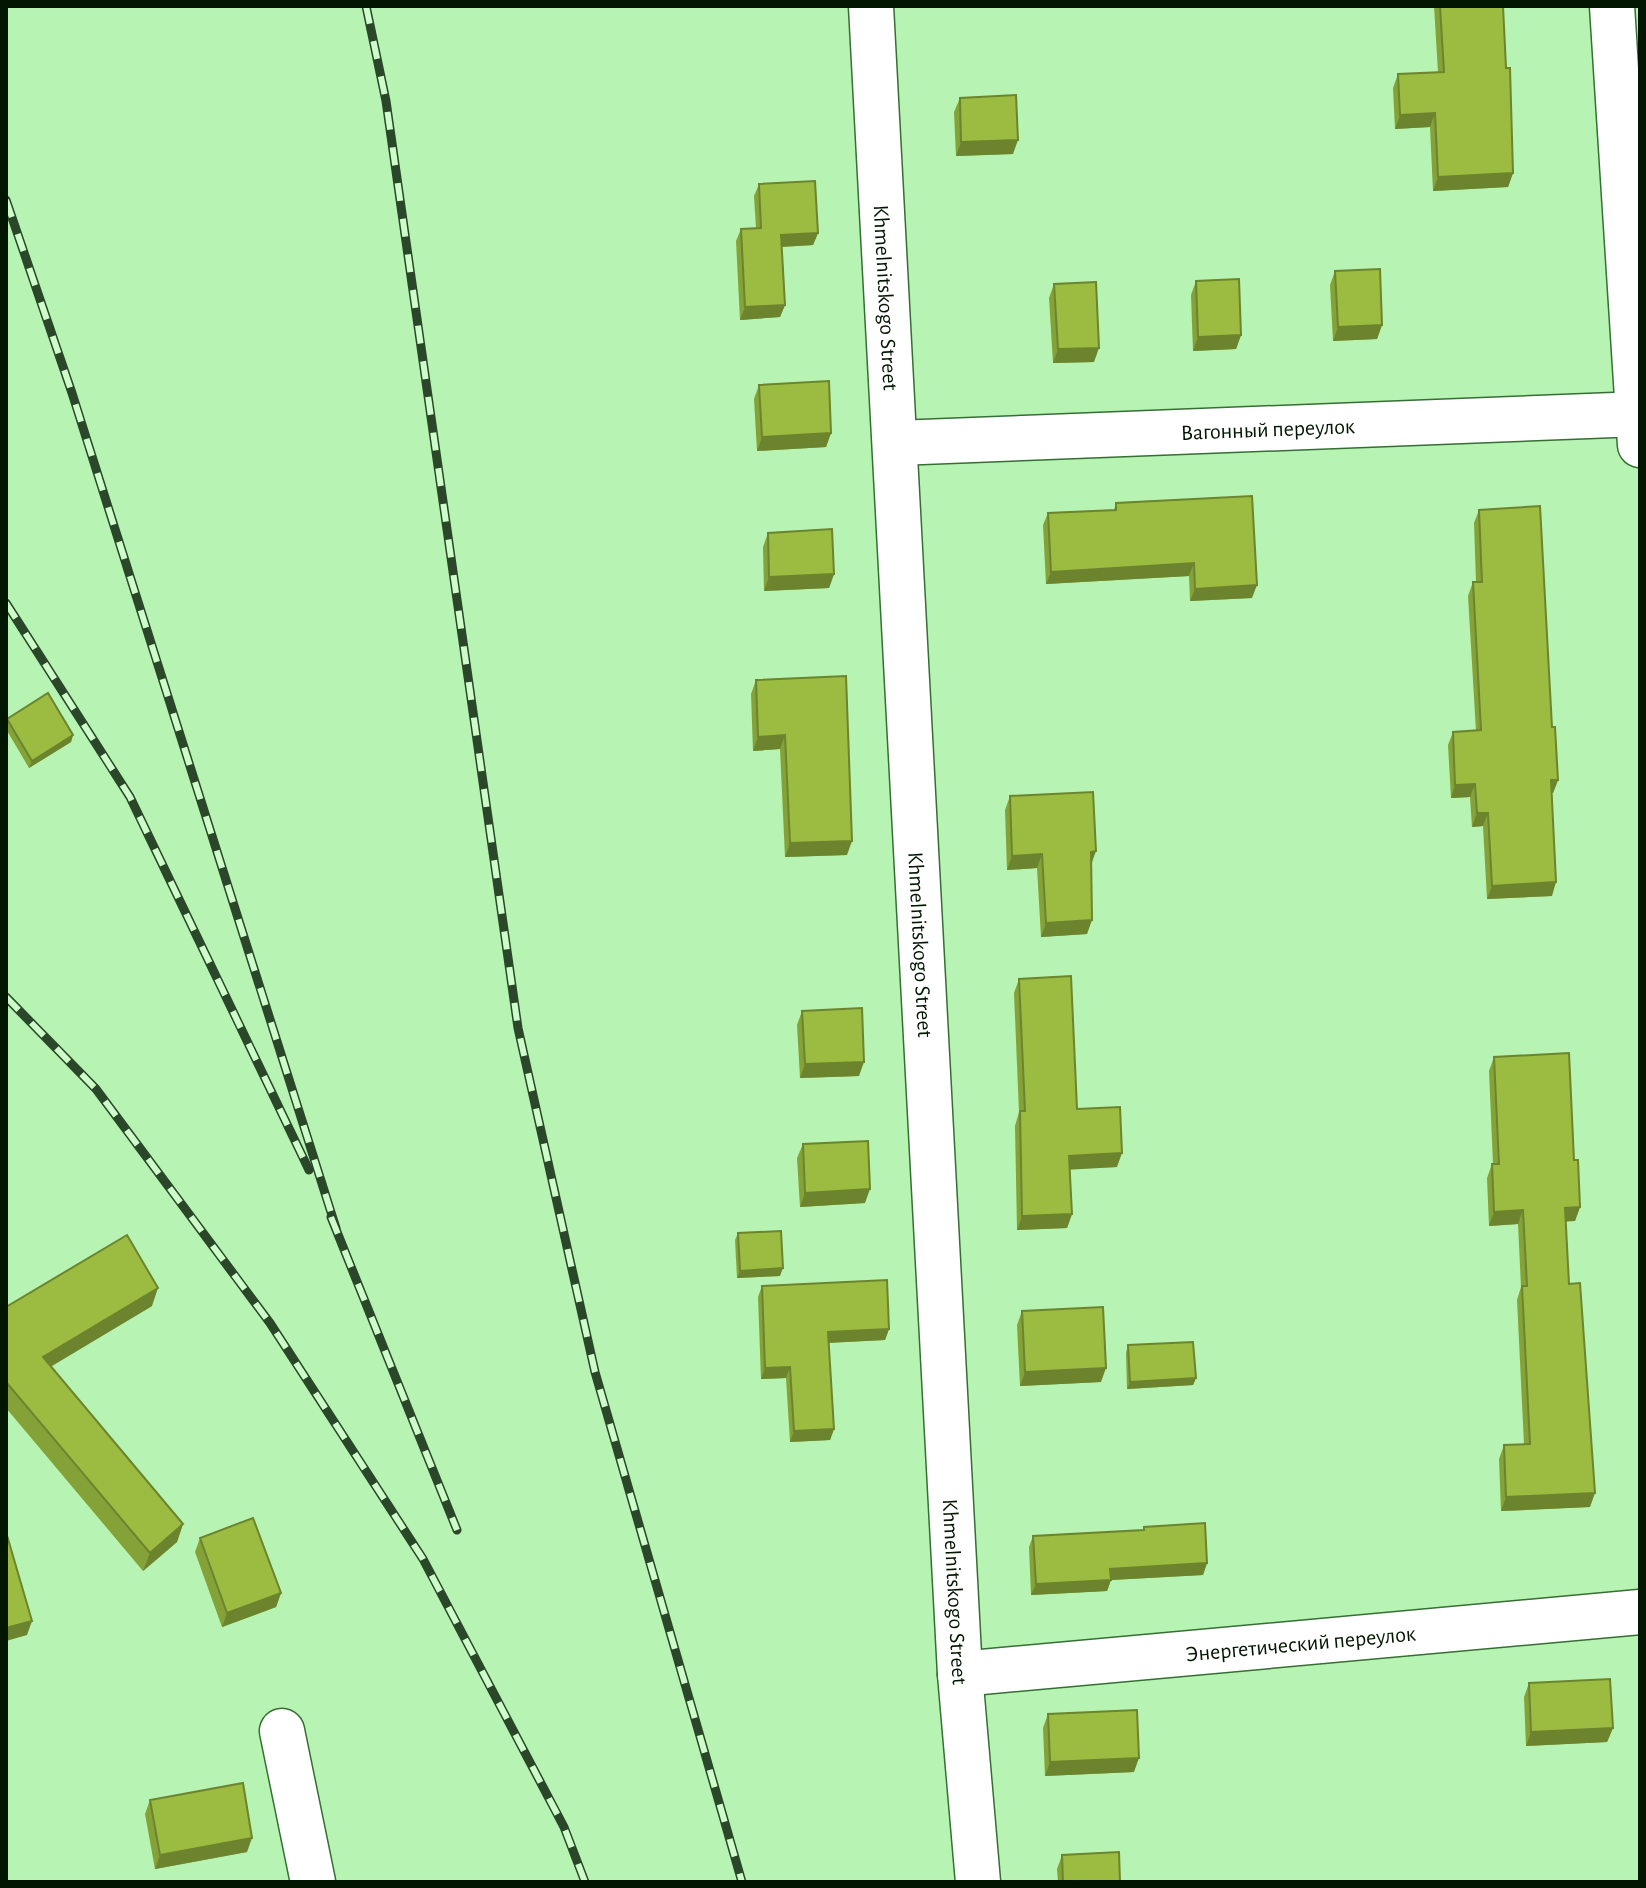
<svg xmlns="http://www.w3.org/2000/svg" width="1646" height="1888" font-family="'Alegreya Sans',sans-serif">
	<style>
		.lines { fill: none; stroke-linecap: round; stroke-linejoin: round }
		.street-casing { stroke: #366e34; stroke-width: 47 }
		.street { stroke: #fff; stroke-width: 44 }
		.rail-casing { stroke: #2a4729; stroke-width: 9 }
		.rail { stroke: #cdfdc9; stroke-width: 6; stroke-dasharray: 18; stroke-linecap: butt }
		.wall { fill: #85a238 }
		.shaded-wall { fill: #6c842e }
		.building { fill: #9bbc41; stroke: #6c842e; stroke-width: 2 }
		.labels { text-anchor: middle; stroke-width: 6; stroke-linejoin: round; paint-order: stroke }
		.street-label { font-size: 22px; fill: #021602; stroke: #cdfdc9 }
	</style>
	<rect width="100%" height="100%" fill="#b7f3b2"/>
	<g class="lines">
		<defs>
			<g id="street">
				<path id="s1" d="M 871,6 L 960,1674 L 978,1882"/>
				<polyline points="1612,6 1640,445"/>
				<path id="s2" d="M 896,443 L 1640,414"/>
				<path id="s3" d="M 960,1674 L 1640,1612"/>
				<polyline points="282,1731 313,1882"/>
			</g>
		</defs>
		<use href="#street" class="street-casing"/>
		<use href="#street" class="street"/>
		<defs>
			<g id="rail">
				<polyline points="366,6 386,101 518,1028 595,1372 742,1882"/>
				<polyline points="6,200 72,393 336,1228"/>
				<polyline points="6,603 130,797 309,1170"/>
				<polyline points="6,997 96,1089 270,1323 423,1559 564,1827 585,1882"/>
				<polyline points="331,1217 457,1530"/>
			</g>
		</defs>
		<use href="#rail" class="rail-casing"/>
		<use href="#rail" class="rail"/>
	</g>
	<g class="wall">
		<polygon points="1434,6 1503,6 1506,68 1513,173 1508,187 1433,191 1430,127 1395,129 1393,88 1398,74 1438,72"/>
		<polygon points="960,98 1013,154 956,156 954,112"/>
		<polygon points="759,184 818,233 813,245 782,247 785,305 780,317 740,320 736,241 741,229 756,228 754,196"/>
		<polygon points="1335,271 1382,325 1377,339 1333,341 1330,285"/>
		<polygon points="1196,281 1241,335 1236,349 1193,351 1191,295"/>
		<polygon points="1054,284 1094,362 1053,363 1049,298"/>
		<polygon points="759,385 831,433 826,447 757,451 754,399"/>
		<polygon points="1116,503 1252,598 1190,601 1189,576 1046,584 1043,525 1048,513 1114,510"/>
		<polygon points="1479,510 1552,727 1558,780 1553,793 1552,793 1552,896 1487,899 1483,826 1472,827 1470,797 1451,798 1448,745 1453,732 1476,731 1468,596 1473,582 1476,582 1474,523"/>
		<polygon points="768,533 834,574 829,588 764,591 763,547"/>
		<polygon points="756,680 847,855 785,857 780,749 753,751 751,694"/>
		<polygon points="7,719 73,735 71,742 29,768 6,729"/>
		<polygon points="1010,796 1091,865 1087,934 1041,937 1037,868 1007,870 1005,810"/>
		<polygon points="1019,979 1077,1109 1117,1167 1070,1169 1072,1214 1067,1228 1017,1230 1015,1126 1019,1112 1014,993"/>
		<polygon points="802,1011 859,1076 800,1078 797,1025"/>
		<polygon points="1494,1057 1574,1160 1580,1207 1575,1221 1566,1221 1569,1284 1590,1507 1501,1511 1499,1459 1504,1445 1524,1444 1517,1300 1521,1287 1518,1224 1489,1226 1487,1178 1492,1164 1493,1164 1489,1071"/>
		<polygon points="803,1144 865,1203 800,1207 797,1158"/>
		<polygon points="738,1233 780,1276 737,1278 735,1240"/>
		<polygon points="762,1286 889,1329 885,1340 828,1343 834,1429 830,1440 790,1442 786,1378 761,1379 758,1297"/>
		<polygon points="152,1306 51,1366 183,1524 177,1542 143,1571 6,1408 6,1307"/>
		<polygon points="1022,1311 1101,1382 1020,1386 1017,1325"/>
		<polygon points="1128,1345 1196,1378 1193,1385 1127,1389 1126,1353"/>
		<polygon points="1144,1527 1207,1563 1203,1575 1111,1580 1107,1591 1031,1595 1029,1547 1033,1536 1143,1530"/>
		<polygon points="200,1538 281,1593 276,1607 222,1627 195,1552"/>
		<polygon points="1529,1683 1613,1728 1607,1742 1526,1746 1524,1697"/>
		<polygon points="1048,1714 1134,1772 1045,1776 1043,1728"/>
		<polygon points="150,1800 247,1852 155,1869 145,1814"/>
		<polygon points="1062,1855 1120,1882 1058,1882 1057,1869"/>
	</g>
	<g class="shaded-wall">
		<polygon points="1435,113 1430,127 1395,129 1400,115"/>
		<polygon points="1018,140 1013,154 956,156 961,142"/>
		<polygon points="1513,173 1508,187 1433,191 1438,177"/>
		<polygon points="818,233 813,245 777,247 781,235"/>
		<polygon points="785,305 780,317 740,320 745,307"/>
		<polygon points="1382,325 1377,339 1333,341 1338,327"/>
		<polygon points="1241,335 1236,349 1193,351 1198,337"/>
		<polygon points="1099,348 1094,362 1053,363 1058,349"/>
		<polygon points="831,433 826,447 757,451 762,437"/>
		<polygon points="1194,563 1189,576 1046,584 1051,572"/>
		<polygon points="834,574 829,588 764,591 769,577"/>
		<polygon points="1257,585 1252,598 1190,601 1195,589"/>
		<polygon points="73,735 71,742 29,768 32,761"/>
		<polygon points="785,735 780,749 753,751 758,737"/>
		<polygon points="1551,780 1558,780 1553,793 1546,793"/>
		<polygon points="1475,784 1470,797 1451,798 1455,785"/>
		<polygon points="1477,813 1488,813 1483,826 1472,827"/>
		<polygon points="852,841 847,855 785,857 790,843"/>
		<polygon points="1096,851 1091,865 1091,852"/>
		<polygon points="1042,854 1037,868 1007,870 1012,856"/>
		<polygon points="1556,882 1552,896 1487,899 1492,886"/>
		<polygon points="1092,920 1087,934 1041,937 1046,923"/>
		<polygon points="864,1062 859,1076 800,1078 805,1064"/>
		<polygon points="1122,1153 1117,1167 1064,1170 1069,1156"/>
		<polygon points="870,1189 865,1203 800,1207 805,1193"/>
		<polygon points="1580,1207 1575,1221 1560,1222 1565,1208"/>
		<polygon points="1523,1210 1518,1224 1489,1226 1494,1212"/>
		<polygon points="1072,1214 1067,1228 1017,1230 1022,1216"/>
		<polygon points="783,1268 780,1276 737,1278 740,1271"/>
		<polygon points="158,1288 152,1306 37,1375 43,1357"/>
		<polygon points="889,1329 885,1340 824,1343 828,1332"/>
		<polygon points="790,1367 786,1378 761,1379 765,1368"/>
		<polygon points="1106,1368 1101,1382 1020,1386 1025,1372"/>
		<polygon points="1196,1378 1193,1385 1127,1389 1130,1382"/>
		<polygon points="834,1429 830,1440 790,1442 794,1431"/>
		<polygon points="1595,1493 1590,1507 1501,1511 1506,1497"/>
		<polygon points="183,1524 177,1542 143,1571 150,1553"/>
		<polygon points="1207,1563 1203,1575 1111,1580 1107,1591 1031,1595 1036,1584 1110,1569"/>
		<polygon points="281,1593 276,1607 222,1627 227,1613"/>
		<polygon points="32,1621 27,1635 6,1641 6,1628"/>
		<polygon points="1613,1728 1607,1742 1526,1746 1531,1732"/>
		<polygon points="1139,1758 1134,1772 1045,1776 1050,1762"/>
		<polygon points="252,1838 247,1852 155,1869 160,1855"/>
	</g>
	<g class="building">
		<polygon points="1440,6 1503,6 1506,68 1510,68 1513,173 1438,177 1435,113 1400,115 1398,74 1444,72"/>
		<polygon points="1016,95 1018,140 961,142 960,98"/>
		<polygon points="815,181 818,233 781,235 785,305 745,307 741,229 761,228 759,184"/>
		<polygon points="1380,269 1382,325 1338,327 1335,271"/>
		<polygon points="1239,279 1241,335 1198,337 1196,281"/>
		<polygon points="1096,282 1099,348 1058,349 1054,284"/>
		<polygon points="829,381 831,433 762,437 759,385"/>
		<polygon points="1252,496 1257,585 1195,589 1194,563 1051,572 1048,513 1116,510 1116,503"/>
		<polygon points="1540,506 1552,727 1555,727 1558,780 1551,780 1556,882 1492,886 1488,813 1477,813 1475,784 1455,785 1453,732 1481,730 1473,582 1482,582 1479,510"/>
		<polygon points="832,529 834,574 769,577 768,533"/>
		<polygon points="846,676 852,841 790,843 785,735 758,737 756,680"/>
		<polygon points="48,693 73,735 32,761 7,719"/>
		<polygon points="1093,792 1096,851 1091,852 1092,920 1046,923 1042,854 1012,856 1010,796"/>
		<polygon points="1071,976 1077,1109 1120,1107 1122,1153 1069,1156 1072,1214 1022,1216 1020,1111 1025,1111 1019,979"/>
		<polygon points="862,1008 864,1062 805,1064 802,1011"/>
		<polygon points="1569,1053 1574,1160 1578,1160 1580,1207 1565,1208 1569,1284 1580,1283 1595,1493 1506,1497 1504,1445 1530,1444 1522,1286 1527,1286 1523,1210 1494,1212 1492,1164 1499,1164 1494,1057"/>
		<polygon points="868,1141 870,1189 805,1193 803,1144"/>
		<polygon points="781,1231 783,1268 740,1271 738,1233"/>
		<polygon points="127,1235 158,1288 43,1357 183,1524 150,1553 6,1382 6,1307"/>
		<polygon points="887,1280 889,1329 828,1332 834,1429 794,1431 790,1367 765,1368 762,1286"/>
		<polygon points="1103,1307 1106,1368 1025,1372 1022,1311"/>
		<polygon points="1193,1342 1196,1378 1130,1382 1128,1345"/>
		<polygon points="253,1518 281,1593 227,1613 200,1538"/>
		<polygon points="1205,1523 1207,1563 1110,1569 1111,1580 1036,1584 1033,1536 1144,1530 1144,1527"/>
		<polygon points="6,1532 32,1621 6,1628"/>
		<polygon points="1610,1679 1613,1728 1531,1732 1529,1683"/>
		<polygon points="1137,1710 1139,1758 1050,1762 1048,1714"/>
		<polygon points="243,1783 252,1838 160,1855 150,1800"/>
		<polygon points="1119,1852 1120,1882 1063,1882 1062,1855"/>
	</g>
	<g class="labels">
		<g class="street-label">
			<text dy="8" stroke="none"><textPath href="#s1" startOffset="292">Khmelnitskogo Street</textPath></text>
			<text dy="8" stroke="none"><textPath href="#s2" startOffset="372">Вагонный переулок</textPath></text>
			<text dy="8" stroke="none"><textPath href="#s1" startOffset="940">Khmelnitskogo Street</textPath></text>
			<text dy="8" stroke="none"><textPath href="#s1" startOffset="1588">Khmelnitskogo Street</textPath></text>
			<text dy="8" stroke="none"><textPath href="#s3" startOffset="342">Энергетический переулок</textPath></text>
		</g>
	</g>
	<rect width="1646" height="1888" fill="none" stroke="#021602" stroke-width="16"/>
</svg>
